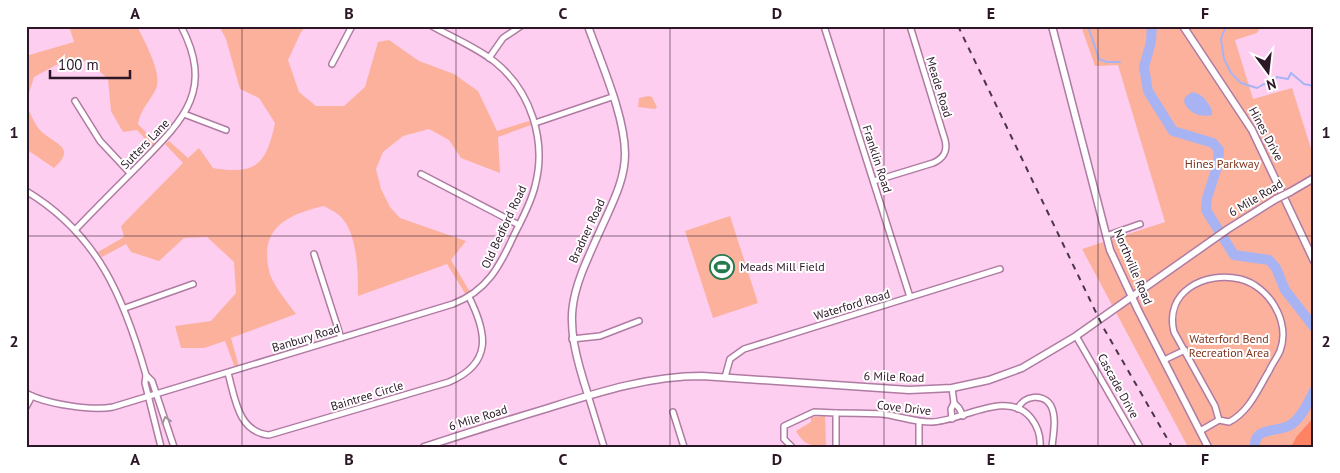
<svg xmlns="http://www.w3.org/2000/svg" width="1340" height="473" font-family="'PT Sans',sans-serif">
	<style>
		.green { fill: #fcb19d }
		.forest { fill: #fd8362 }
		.water { fill: #a8b3f4 }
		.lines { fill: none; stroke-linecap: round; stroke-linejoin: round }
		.stream { stroke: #a8b3f4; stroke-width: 2 }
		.river { stroke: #a8b3f4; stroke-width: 10 }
		.minor-casing { stroke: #af7ba2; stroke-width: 8 }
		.tertiary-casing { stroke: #af7ba2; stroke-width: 9 }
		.minor { stroke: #fff; stroke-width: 5 }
		.tertiary { stroke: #fff; stroke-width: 6 }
		.rail { stroke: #4d3446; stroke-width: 2; stroke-dasharray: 6 6; stroke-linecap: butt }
		.tertiary-bridge-casing { stroke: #af7ba2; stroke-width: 9; stroke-linecap: butt }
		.tertiary-bridge { stroke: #fff; stroke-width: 6 }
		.oneway { stroke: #a0979e }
		.grid { fill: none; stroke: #2c1727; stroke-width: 1; stroke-opacity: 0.55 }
		.labels { text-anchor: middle; stroke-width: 4; stroke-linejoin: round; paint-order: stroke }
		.street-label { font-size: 12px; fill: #2c1727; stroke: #fff }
		.park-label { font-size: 12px; fill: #7f331e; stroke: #fff }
		.poi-label { font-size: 12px; fill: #2c1727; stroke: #fff; text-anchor: start }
		.neatline { fill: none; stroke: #2c1727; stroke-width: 2 }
		.grid-label { font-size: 16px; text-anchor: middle; font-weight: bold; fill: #2c1727 }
	</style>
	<rect width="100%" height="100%" fill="#fdcef0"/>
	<g class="green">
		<path d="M 69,26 L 137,26 C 144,41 163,73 156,89 C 150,101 140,110 138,124 L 156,143 L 152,146 L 137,130 L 123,132 L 111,111 L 108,79 L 88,61 L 58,64 L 34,77 L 26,103 L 26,56 L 74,42 Z"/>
		<path d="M 219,26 L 306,26 L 301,32 L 288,60 L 299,92 L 316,106 L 344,106 L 365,87 L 378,42 L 389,40 L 419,61 L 454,74 L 478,91 L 497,131 L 529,121 L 531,125 L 498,137 L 500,173 L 461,158 L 449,140 L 429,129 L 403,136 L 383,152 L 376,169 L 381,189 L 390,207 L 400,218 L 466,241 L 451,260 L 470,292 L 466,295 L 447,264 L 358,296 C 358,273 358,233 340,216 C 336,212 329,209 324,206 C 289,214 259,227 269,270 C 271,283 288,303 296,314 L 231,338 L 239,367 L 235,368 L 225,341 L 204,348 L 181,348 L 175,326 L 211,321 L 236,293 L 234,262 L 207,237 L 184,238 L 159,261 L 131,252 L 126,244 L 102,257 L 98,252 L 124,237 L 121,226 L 183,163 L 165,144 L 169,141 L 188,158 L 199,148 L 213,168 C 256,175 266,165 275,123 L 259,98 L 240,89 L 226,39 Z"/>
		<polygon points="1081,26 1261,26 1257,33 1235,40 1253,99 1292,88 1314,158 1314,447 1188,447 1082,249 1165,222 1118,65 1095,66"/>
		<polygon points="648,96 652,97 657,107 655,109 638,107 639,98"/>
		<path d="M 26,105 C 30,112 34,123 39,129 C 52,144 79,146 54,168 L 26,149 Z"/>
		<polygon points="730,216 758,303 713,318 685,231"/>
		<path d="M 825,416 L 826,446 C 811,446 804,445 796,431 L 811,422 L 811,417 Z"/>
	</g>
	<polygon class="forest" points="1314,417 1314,447 1291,447 1297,436"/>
	<path class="water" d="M 1192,92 C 1203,94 1207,101 1212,110 L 1212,115 C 1200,118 1189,113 1184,102 L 1185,97 Z"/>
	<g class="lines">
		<g class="stream">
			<polyline points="1088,26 1099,59 1107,62 1120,62"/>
			<polyline points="1226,26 1221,39 1224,59 1231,73 1241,83 1257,88 1264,84 1272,86 1276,77 1288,79 1291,73 1304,84 1314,86"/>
		</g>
		<g class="river">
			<polyline points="1152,26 1151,42 1144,67 1148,91 1173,131 1213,143 1219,150 1218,164 1207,198 1206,210 1234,255 1269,260 1276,268 1285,290 1314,327"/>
			<path d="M 1255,447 C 1253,425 1282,433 1292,424 C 1302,416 1308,403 1314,391"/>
		</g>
		<defs>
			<g id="minor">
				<polyline points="824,26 910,297"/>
				<polyline points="489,58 503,38 521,26"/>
				<polyline points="332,64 352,26"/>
				<polyline points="75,101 100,141 130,173"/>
				<polyline points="184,114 226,130"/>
				<polyline points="535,123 612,97"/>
				<polyline points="421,174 519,225"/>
				<path d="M 874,181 L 933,163 C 943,159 948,151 945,140 L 910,26"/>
				<path d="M 26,191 C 98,234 124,298 146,375"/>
				<path d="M 75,230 C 96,208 118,186 139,165 C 183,120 215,91 181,26"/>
				<polyline points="1106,236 1140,224"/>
				<polyline points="314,254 341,338"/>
				<polyline points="125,308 193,284"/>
				<polyline points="1076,336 1140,447"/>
				<polyline points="572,339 600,336 639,321"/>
				<polyline points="1164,360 1185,350"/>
				<path d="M 228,373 C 235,398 238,432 269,435 L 449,382 C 493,363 487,333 469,297"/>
				<polyline points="725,377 730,359 744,349 1000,269"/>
				<polyline points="952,388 954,403"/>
				<path d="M 26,393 C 45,404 92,411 113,407 L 453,304 C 487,291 500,266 514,235 C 522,219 531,203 535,186 C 547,141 531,91 495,62 C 476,47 453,38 432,26"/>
				<polyline points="588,395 604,447"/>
				<polyline points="26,407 32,396"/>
				<path d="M 1018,409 C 1023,395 1044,393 1051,406 C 1057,418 1053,435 1052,447"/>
				<polyline points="673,412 684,447"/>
				<path d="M 836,413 C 851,413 867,413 882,414 C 899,416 914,422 931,422 C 961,422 1007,388 1031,418 C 1038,427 1041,436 1040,447"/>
				<polyline points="952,419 951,409 954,403 959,408 963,416"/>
				<polyline points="919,422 919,447"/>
				<path d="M 1200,431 L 1219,420 L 1229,422 C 1249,412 1258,389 1269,371 C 1272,364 1277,358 1280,351 C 1291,322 1269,286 1240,279 C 1204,271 1164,292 1174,332 L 1215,406 L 1219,420"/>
				<polyline points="161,447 145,383 146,375 152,381 174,447"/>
				<polyline points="792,447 784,439 784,426 814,412 836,413 836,447"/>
			</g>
			<g id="tertiary">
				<polyline points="1052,26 1110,250 1138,310 1208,447"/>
				<polyline points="1183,26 1252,130 1314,261"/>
				<polyline points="1290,192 1314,178"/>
				<path d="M 588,395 C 561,312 569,299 604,222 C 614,200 625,178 625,154 C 625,116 601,63 588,26"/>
				<path d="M 424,447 C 464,434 505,421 545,409 C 596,393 647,376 702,376 L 909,390 L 952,388 L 989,380 L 1022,368 L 1076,336 L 1228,229 L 1276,199"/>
			</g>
		</defs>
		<use href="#minor" class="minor-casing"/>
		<use href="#tertiary" class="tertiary-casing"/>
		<use href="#minor" class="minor"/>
		<use href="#tertiary" class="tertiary"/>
		<polyline class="rail" points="958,26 1103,327 1172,447"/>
		<defs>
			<polyline id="tertiary-bridge" points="1276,199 1290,192"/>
		</defs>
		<use href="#tertiary-bridge" class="tertiary-bridge-casing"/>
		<use href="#tertiary-bridge" class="tertiary-bridge"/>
	</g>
	<defs><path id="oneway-chevron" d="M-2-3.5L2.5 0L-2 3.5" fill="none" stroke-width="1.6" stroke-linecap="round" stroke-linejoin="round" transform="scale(1.25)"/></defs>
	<use class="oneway" href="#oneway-chevron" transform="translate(166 420) rotate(-107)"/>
	<path class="grid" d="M 242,26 L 242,447M 456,26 L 456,447M 670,26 L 670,447M 884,26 L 884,447M 1098,26 L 1098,447M 26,236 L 1314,236"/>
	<defs>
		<symbol id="stadium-ring" viewBox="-11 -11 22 22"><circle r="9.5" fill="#fff" stroke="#247a4d" stroke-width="1.5"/><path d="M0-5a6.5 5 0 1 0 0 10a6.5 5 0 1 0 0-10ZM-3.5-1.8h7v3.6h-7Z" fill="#247a4d"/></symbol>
	</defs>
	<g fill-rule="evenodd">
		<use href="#stadium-ring" x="708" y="253" width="28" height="28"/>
	</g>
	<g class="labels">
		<g class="street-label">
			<text transform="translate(939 87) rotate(73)" y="4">Meade Road</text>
			<text transform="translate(1266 134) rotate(62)" y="4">Hines Drive</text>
			<text transform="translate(145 144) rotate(-46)" y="4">Sutters Lane</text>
			<text transform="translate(877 159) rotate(72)" y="4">Franklin Road</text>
			<text transform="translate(1256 198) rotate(-31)" y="4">6 Mile Road</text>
			<text transform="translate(504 227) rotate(-65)" y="4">Old Bedford Road</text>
			<text transform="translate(587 231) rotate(-65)" y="4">Bradner Road</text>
			<text transform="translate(1133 267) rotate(67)" y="4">Northville Road</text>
			<text transform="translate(852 305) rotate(-17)" y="4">Waterford Road</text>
			<text transform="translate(306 338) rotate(-17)" y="4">Banbury Road</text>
			<text transform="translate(894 377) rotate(2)" y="4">6 Mile Road</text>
			<text transform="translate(1118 386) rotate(61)" y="4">Cascade Drive</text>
			<text transform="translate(367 396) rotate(-17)" y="4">Baintree Circle</text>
			<text transform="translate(904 408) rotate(7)" y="4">Cove Drive</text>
			<text transform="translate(478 418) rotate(-17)" y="4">6 Mile Road</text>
		</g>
		<g class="park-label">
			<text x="1222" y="168">Hines Parkway</text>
			<text x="1229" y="343">Waterford Bend<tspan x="1229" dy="14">Recreation Area</tspan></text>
		</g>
		<g class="poi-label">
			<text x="740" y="271">Meads Mill Field</text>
		</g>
	</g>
	<rect width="1340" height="473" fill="none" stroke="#ffffff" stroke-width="55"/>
	<g transform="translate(1268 72) rotate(165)" stroke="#ffffff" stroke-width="4" paint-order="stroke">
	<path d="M0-4L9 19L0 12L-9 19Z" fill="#2c1727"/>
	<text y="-8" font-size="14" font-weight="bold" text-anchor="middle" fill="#2c1727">N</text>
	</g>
	<path d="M50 70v8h80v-8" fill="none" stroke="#2c1727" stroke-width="2.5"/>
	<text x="58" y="70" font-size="15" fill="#2c1727" stroke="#ffffff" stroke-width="4" paint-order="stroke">100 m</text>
	<rect x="28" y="28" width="1284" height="418" class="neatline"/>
	<g class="grid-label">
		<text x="135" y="19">A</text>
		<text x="349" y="19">B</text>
		<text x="563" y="19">C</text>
		<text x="777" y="19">D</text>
		<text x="991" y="19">E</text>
		<text x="1205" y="19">F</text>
		<text x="14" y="138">1</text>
		<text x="1326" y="138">1</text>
		<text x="14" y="347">2</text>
		<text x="1326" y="347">2</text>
		<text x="135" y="465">A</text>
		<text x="349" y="465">B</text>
		<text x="563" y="465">C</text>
		<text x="777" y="465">D</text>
		<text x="991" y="465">E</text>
		<text x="1205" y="465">F</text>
	</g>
</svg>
